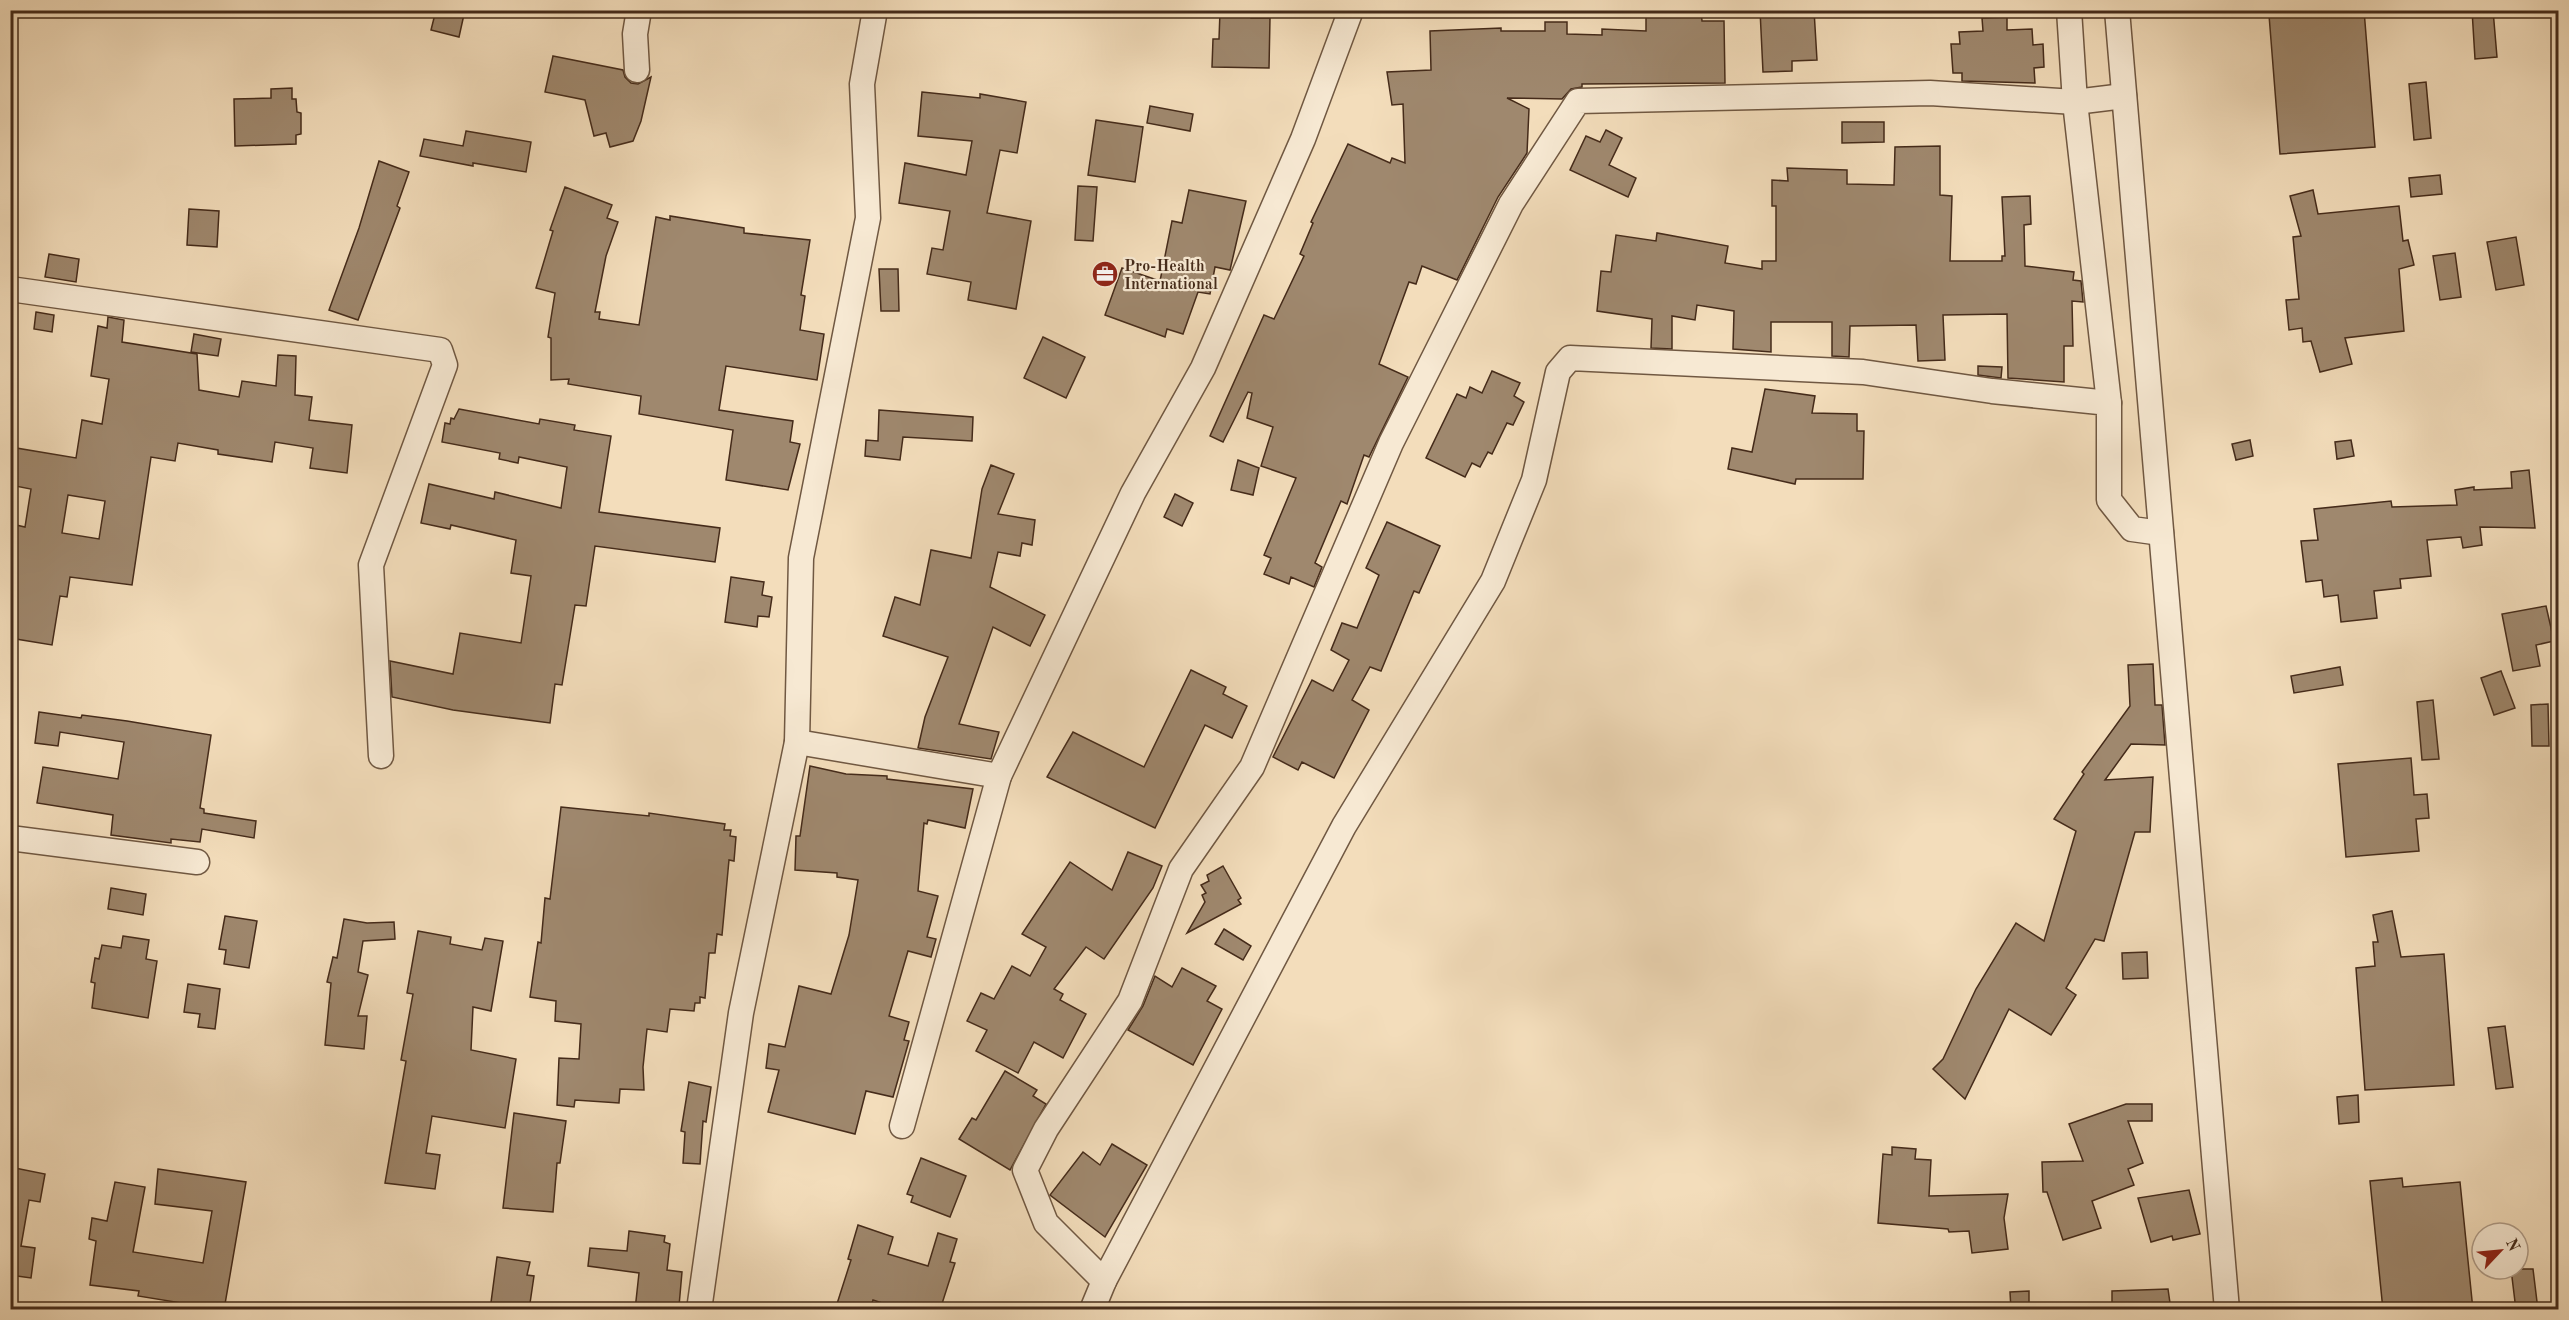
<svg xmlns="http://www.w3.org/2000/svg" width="2569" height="1320" font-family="'Old Standard TT',serif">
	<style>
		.building { fill: #9f886e; stroke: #452b1a; stroke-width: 1.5; fill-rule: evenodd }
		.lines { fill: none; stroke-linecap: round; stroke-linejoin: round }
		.street-casing { stroke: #705842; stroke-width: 27 }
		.street { stroke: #f7e9d3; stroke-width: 24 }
		.labels { text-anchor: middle; stroke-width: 4.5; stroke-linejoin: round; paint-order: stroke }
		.poi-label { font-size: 16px; font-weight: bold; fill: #452b1a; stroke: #f7e9d3; text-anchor: start }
	</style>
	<rect width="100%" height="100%" fill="#f3ddbb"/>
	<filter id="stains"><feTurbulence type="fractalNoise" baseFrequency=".00333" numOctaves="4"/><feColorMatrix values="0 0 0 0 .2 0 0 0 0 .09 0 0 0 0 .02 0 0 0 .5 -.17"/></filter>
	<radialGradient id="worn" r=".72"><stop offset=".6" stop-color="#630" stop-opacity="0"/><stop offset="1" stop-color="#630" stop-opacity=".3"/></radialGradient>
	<g class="building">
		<polygon points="436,10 465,10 459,37 431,30"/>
		<polygon points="1676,10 1701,10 1702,21 1724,21 1725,83 1582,84 1582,87 1571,89 1562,99 1507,98 1529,109 1527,153 1498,197 1457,280 1422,266 1416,284 1409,282 1379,364 1408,377 1369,457 1364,455 1347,504 1341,501 1315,563 1322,567 1314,587 1291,577 1289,584 1264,574 1271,558 1264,555 1296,478 1261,466 1273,427 1247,418 1252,393 1248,392 1223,442 1210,436 1264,315 1274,319 1304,256 1300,254 1313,223 1311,222 1348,144 1390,163 1392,158 1405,163 1403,104 1392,105 1387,72 1431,70 1430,31 1501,28 1501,31 1545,31 1545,22 1567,22 1567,34 1602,35 1602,29 1646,31 1646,17 1677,16"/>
		<polygon points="1760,10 1814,10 1817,60 1792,61 1792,71 1763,72"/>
		<polygon points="2330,10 2364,10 2375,147 2280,154 2269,15"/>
		<polygon points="2472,10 2493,10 2497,57 2475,59"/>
		<polygon points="1220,12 1251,12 1251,18 1270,18 1269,68 1212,67 1213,39 1219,39"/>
		<polygon points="2007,17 2007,30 2032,29 2033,45 2043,44 2044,67 2034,68 2035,83 1962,81 1962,73 1953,73 1951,44 1960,44 1959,32 1983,31 1982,18"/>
		<polygon points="553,56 623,70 625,77 631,83 638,84 651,77 641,121 633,141 610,147 606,133 594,136 585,100 545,92"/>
		<polygon points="2426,82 2431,138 2414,140 2409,84"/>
		<polygon points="292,88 292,99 296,99 297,112 301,113 301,134 296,135 296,144 235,146 234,99 271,98 271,89"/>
		<polygon points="922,92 980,98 980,94 1026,102 1017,153 1000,150 987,213 1031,221 1016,309 968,300 971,282 927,274 932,248 943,250 950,211 899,203 905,163 966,175 972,141 918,136"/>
		<polygon points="1150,106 1193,114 1190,131 1147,123"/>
		<polygon points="1096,120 1143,127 1135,182 1088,175"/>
		<polygon points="1842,122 1884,122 1884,142 1842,143"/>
		<polygon points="1606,130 1622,138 1609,165 1636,178 1628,197 1570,170 1586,136 1600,142"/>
		<polygon points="466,131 531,142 526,172 473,163 473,166 420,156 424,139 463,146"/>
		<polygon points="1940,146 1940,195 1952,196 1950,261 2002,261 2002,256 2005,256 2002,197 2030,196 2031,224 2024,225 2025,266 2074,272 2073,280 2081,281 2083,302 2072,301 2073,346 2064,346 2064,382 2008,378 2007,314 1943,315 1945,360 1918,361 1916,325 1850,326 1849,357 1832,356 1832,322 1771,322 1771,352 1733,349 1734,311 1697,305 1695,320 1672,316 1672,349 1651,348 1652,319 1597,311 1601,271 1611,272 1616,235 1656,241 1657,233 1728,246 1725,263 1762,269 1762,261 1776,261 1776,206 1772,206 1772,180 1788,181 1787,168 1847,170 1847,184 1894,185 1895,147"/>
		<polygon points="379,161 409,172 397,206 400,208 358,320 329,310 359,228"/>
		<polygon points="2440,175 2442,194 2411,197 2409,178"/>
		<polygon points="1078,186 1097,187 1093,241 1075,240"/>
		<polygon points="565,187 612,205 607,218 618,222 606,256 595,312 600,312 599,319 639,325 656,217 670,220 670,216 744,228 744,233 810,240 801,295 805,296 800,330 824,334 817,380 726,366 719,410 793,421 790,442 800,444 788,490 726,480 733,430 639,414 641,396 568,384 569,379 551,380 551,338 548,337 555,293 536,288 553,231 550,230"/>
		<polygon points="1189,190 1246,201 1230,270 1215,267 1210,294 1198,292 1183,334 1167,329 1165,337 1105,315 1122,268 1160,281 1172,221 1182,223"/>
		<polygon points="2313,190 2318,214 2399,206 2403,241 2408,240 2414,265 2399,269 2404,331 2345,338 2352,364 2320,372 2311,341 2303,342 2302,328 2289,330 2286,300 2299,299 2293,237 2301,236 2290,196"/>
		<polygon points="189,209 219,211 217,247 187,245"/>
		<polygon points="2516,237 2524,285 2496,290 2487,242"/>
		<polygon points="2455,253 2461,297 2440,300 2433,256"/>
		<polygon points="49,254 79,259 76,282 45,277"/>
		<polygon points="879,269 898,269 899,311 881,311"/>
		<polygon points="36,312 54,315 52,332 34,329"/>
		<path d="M 108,317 L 124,320 L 122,342 L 197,354 L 199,390 L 239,397 L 242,381 L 276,386 L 278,355 L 296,356 L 295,395 L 312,397 L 309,420 L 352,425 L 347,473 L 310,468 L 313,448 L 275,442 L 272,462 L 218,454 L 218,450 L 178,443 L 175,461 L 151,457 L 132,585 L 70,577 L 67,597 L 60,596 L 52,645 L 10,638 L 10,564 L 16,525 L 25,527 L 31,489 L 10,485 L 10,447 L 76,458 L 82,420 L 102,424 L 109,379 L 91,376 L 98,326 L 107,328 ZM 68,495 L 105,501 L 99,539 L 62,533 Z"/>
		<polygon points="194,334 221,339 218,356 191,352"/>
		<polygon points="1043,337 1085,357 1066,398 1024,378"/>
		<polygon points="1978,366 2002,367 2001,378 1978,375"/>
		<polygon points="1492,371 1520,383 1514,396 1524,402 1513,425 1507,423 1492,454 1488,452 1480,467 1472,463 1465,477 1426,458 1457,394 1466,398 1470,387 1482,393"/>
		<polygon points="1765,389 1815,396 1812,413 1857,414 1857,431 1864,431 1863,479 1796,479 1795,484 1728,469 1732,448 1752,452"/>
		<polygon points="459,409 539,424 540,419 575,425 574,430 611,436 599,512 720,528 715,562 595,546 586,606 575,605 562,685 555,684 550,723 453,710 392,697 390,661 453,674 460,633 521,643 531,576 511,573 516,540 451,525 450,529 421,523 429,484 494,499 495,492 561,508 567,467 519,457 518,463 499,459 500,453 442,442 445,423 450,424 451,418 454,419"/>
		<polygon points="879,410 973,417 972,441 903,437 900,460 865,456 866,440 878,441"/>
		<polygon points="2250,440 2253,456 2236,460 2232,444"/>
		<polygon points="2351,440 2354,456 2337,459 2335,442"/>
		<polygon points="1238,460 1259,468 1253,495 1231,490"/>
		<polygon points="991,465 1014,474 998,514 1035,520 1032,545 1022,543 1020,556 998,552 990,587 1045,615 1030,646 993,627 959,724 999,732 991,759 918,748 925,717 948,657 883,636 895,597 920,605 931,550 971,558 982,489"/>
		<polygon points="2529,470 2535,528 2480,527 2482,545 2463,548 2461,537 2427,540 2431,576 2400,579 2401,588 2374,591 2377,618 2341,622 2338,595 2324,597 2322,580 2306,582 2301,541 2318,540 2314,509 2391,501 2392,507 2457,505 2455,490 2474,487 2474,490 2512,488 2511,472"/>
		<polygon points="1175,494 1193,503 1182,526 1164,517"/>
		<polygon points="1387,522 1440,546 1419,593 1414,591 1381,671 1370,667 1352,700 1369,710 1334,778 1302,762 1298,770 1273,757 1312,680 1333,691 1349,660 1331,650 1342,623 1357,628 1379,575 1366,568"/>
		<polygon points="731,577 764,582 762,595 772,597 769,617 758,616 757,627 725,622"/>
		<polygon points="2546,606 2554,641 2536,645 2540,666 2513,671 2502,614"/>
		<polygon points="2153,664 2155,705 2162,705 2165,745 2131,744 2105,780 2153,777 2150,832 2135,832 2104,941 2095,939 2066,988 2076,995 2051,1035 2009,1009 1965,1099 1933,1069 1943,1059 1976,989 2016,923 2044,941 2076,831 2054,819 2084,774 2082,772 2130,706 2128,665"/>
		<polygon points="2340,667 2343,685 2294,693 2291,676"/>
		<polygon points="1191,670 1226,687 1223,694 1247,706 1232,738 1205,725 1155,828 1047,777 1073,732 1144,767"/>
		<polygon points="2501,671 2515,708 2494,715 2481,678"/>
		<polygon points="2433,700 2439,759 2422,760 2417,702"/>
		<polygon points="2548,704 2549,746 2532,746 2531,705"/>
		<polygon points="39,712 81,718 82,715 127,721 211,735 200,808 204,809 204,813 256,821 254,838 202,829 200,842 171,839 171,843 111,835 113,815 37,803 43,767 118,779 124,742 60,732 58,746 35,743"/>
		<polygon points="2411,758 2414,795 2427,794 2429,818 2416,819 2419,851 2346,857 2338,764"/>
		<polygon points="810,766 846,774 887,776 887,779 973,789 965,828 928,820 927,824 924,823 918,891 938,896 927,937 936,939 931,957 908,951 889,1016 909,1022 904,1040 909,1041 893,1097 866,1091 855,1134 768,1112 779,1070 766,1068 769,1044 785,1047 799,986 831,994 849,935 858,880 837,877 837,873 795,870 796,836 800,836"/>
		<polygon points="561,807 649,816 649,813 725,824 724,830 731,830 730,836 736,837 734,861 729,860 722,935 717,934 715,953 709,953 705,998 700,997 700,1003 695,1003 694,1011 670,1009 667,1032 647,1029 643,1067 644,1090 620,1089 619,1103 575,1100 574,1107 557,1105 559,1058 579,1059 581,1024 555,1021 556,1001 530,997 538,942 541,943 545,898 550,899"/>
		<polygon points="1128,852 1162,866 1153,888 1104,959 1086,947 1054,989 1063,994 1060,1000 1086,1014 1063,1058 1034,1042 1018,1073 976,1051 987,1030 967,1021 981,993 994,999 1012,966 1030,976 1046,947 1022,934 1070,862 1112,890"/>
		<polygon points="1223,866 1241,898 1238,900 1241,904 1187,933 1205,902 1202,895 1206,893 1201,885 1209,881 1207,875"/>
		<polygon points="111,888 146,894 143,915 108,909"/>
		<polygon points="2392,911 2401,957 2444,954 2454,1085 2365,1090 2356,968 2375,966 2373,942 2378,942 2373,915"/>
		<polygon points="225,916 257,921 249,968 224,964 226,950 219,949"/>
		<polygon points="344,919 367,923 394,922 395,939 363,941 358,972 368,975 358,1016 367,1016 364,1049 325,1045 331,983 327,982 333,957 337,958"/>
		<polygon points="1224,929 1251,946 1243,960 1215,944"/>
		<polygon points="418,931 451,937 450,944 482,950 485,938 503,941 491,1011 473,1007 471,1050 516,1059 505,1128 432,1116 426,1153 440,1155 435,1189 385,1183 406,1061 401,1060 413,994 407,993"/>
		<polygon points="123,936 149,940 146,959 157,961 148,1018 92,1008 95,983 91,982 95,958 99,959 102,945 121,948"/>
		<polygon points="2147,952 2148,978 2123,979 2122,953"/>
		<polygon points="1182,968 1216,986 1207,1001 1222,1009 1193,1065 1128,1030 1143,1006 1155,976 1172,987"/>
		<polygon points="188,984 220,989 215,1029 198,1027 200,1014 184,1012"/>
		<polygon points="2505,1026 2513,1087 2496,1089 2488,1028"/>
		<polygon points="1005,1071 1037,1090 1033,1096 1046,1104 1010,1170 959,1139 972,1118 976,1120"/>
		<polygon points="689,1082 711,1087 706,1122 703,1121 700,1164 683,1163 685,1132 681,1131"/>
		<polygon points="2358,1095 2359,1122 2339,1124 2337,1097"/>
		<polygon points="2126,1104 2152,1104 2152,1121 2128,1121 2143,1163 2128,1169 2134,1185 2092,1201 2101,1228 2063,1240 2047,1192 2043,1192 2042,1162 2083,1161 2069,1124"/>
		<polygon points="514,1113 566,1121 560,1163 557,1163 553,1212 503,1208"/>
		<polygon points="1112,1144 1147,1165 1105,1237 1050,1195 1083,1152 1100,1165"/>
		<polygon points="1892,1147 1916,1149 1915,1159 1931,1160 1929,1196 2008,1194 2004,1218 2008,1249 1972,1253 1969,1231 1949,1232 1948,1229 1878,1223 1883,1154 1892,1155"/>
		<polygon points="921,1158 966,1176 950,1217 911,1202 913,1196 907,1194"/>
		<polygon points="10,1167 45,1174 40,1202 29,1200 21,1246 35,1248 31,1278 10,1275"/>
		<polygon points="158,1169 246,1182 224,1310 138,1296 139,1291 90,1285 96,1241 89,1239 92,1218 107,1221 115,1182 145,1187 133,1252 203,1263 212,1211 155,1204"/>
		<polygon points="2402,1178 2403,1187 2460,1182 2473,1310 2383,1310 2370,1181"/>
		<polygon points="2189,1190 2200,1234 2173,1240 2172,1236 2151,1242 2138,1198"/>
		<polygon points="858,1225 893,1237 888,1254 928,1266 938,1233 957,1239 950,1262 955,1263 940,1310 903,1310 873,1300 870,1310 835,1310 851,1260 848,1259"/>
		<polygon points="629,1231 665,1236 664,1242 670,1244 667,1270 682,1272 679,1306 673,1305 672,1310 635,1310 639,1273 588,1266 590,1248 627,1251"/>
		<polygon points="497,1257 530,1262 527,1275 534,1276 529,1310 490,1310"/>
		<polygon points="2511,1269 2533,1269 2538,1310 2516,1310"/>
		<polygon points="2168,1289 2171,1310 2112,1310 2112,1291"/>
		<polygon points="2029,1291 2029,1310 2011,1310 2010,1292"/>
	</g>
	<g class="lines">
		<defs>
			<g id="street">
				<polyline points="875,10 862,84 868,218 801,558 797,742 999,776"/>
				<polyline points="2069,10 2075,102 2109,403"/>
				<polyline points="2117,10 2227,1310"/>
				<polyline points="637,70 635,34 639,10"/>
				<polyline points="10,289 440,350 445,365 371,565 381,756"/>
				<polyline points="10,838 197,862"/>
				<polyline points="902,1126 999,776 1133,493 1203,368 1303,139 1351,10"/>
				<polyline points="1104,1281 1046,1223 1025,1170 1046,1129 1130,1001 1181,869 1252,767 1391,443 1511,204 1578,101 1930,93 2075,102 2124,96"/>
				<polyline points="699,1310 741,1013 797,742"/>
				<polyline points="1092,1310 1104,1281 1344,826 1493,581 1534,480 1558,372 1570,358 1863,372 1992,391 2109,403 2109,500 2132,529 2161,533"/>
			</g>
		</defs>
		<use href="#street" class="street-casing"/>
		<use href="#street" class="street"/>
	</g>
	<defs>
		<symbol id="office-disc" viewBox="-11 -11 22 22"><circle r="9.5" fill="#8f2418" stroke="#f7e9d3"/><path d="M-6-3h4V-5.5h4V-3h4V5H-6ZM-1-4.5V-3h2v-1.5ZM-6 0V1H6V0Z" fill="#fff"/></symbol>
	</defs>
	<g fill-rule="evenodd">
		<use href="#office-disc" x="1090" y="259" width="30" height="30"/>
	</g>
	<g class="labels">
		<g class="poi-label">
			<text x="1124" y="271">Pro-Health<tspan x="1124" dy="18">International</tspan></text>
		</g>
	</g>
	<rect width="2569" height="1320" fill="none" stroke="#f3ddbb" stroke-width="36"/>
	<rect x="12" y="12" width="2545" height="1296" fill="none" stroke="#452b1a" stroke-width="3"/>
	<rect x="18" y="18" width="2533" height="1284" fill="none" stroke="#452b1a" stroke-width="1.5"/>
	<g transform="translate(2500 1251) rotate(64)"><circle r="28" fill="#f7e9d3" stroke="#b09d89" stroke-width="1.5"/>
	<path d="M0-4.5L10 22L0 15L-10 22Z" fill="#8f2418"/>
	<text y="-9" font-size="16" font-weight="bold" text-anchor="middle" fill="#452b1a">N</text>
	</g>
	<rect width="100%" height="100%" filter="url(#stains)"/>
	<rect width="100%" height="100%" fill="url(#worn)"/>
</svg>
